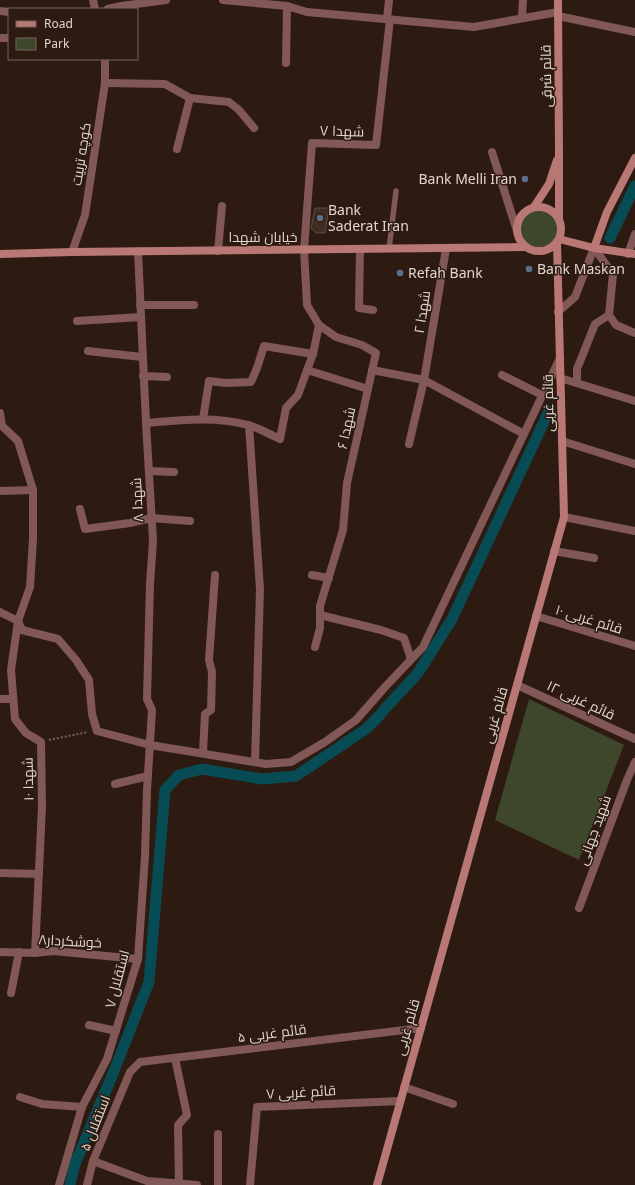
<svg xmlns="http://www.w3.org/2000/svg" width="635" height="1185" font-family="'Noto Sans',Cairo,sans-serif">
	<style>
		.green { fill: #3e472b }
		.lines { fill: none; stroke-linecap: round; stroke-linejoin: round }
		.canal { stroke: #074c54; stroke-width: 11 }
		.building { fill: #412e23; stroke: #5e493e }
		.path { stroke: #726259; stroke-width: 2; stroke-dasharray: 2 2; stroke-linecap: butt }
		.lane { stroke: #815856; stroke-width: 5.5 }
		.street { stroke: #815856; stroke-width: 8 }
		.secondary { stroke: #b97775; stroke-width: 8 }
		.service-dot { fill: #5c6f8a; stroke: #2d1b11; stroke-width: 1.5 }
		.labels { text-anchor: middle; stroke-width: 3; stroke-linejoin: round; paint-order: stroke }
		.street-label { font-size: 14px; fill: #e0d4cd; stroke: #2d1b11 }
		.poi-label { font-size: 14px; fill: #e0d4cd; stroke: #2d1b11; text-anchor: start }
	</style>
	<rect width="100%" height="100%" fill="#2d1b11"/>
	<g class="green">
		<circle cx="539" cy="228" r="19"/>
		<polygon points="529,699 624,745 579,860 495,820"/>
	</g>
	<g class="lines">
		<g class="canal">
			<polyline points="610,238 635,186"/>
			<polyline points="382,712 418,673 452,619 549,411"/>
			<polyline points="70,1185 75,1164 114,1071 149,982 165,790 179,775 202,769 262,779 296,776 366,729 380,715"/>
		</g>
	</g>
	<polygon class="building" points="315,208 329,208 325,233 316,233 311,228"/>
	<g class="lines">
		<polyline class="path" points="49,740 88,732"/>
		<polyline class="lane" points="389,249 396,191"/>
		<g class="street">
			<polyline points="93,0 95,9"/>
			<polyline points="223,0 287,6 307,12 474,27 558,12"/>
			<polyline points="108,9 121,6 166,0"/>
			<polyline points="0,11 9,12"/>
			<polyline points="558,16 635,32"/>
			<polyline points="522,18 523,0"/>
			<polyline points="387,19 389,0"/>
			<polyline points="0,38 9,38"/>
			<polyline points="286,63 287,6"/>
			<polyline points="105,83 165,84 190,98 229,102 239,110 254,128"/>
			<polyline points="177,149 190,98"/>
			<polyline points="492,152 517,231"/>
			<polyline points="594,248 613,274 609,315 616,325 635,333"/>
			<polyline points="360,249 359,308 373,310"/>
			<polyline points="218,251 222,206"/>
			<polyline points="72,252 85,215 105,83 105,59"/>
			<polyline points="628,254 635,234"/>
			<polyline points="140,305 194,305"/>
			<polyline points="558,312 575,297 594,248"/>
			<polyline points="77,321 141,317"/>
			<polyline points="88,351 142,357"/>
			<polyline points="307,370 368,389"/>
			<polyline points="372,370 424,380 524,434"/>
			<polyline points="502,375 542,395"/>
			<polyline points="143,376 167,377"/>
			<polyline points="560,378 635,401"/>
			<polyline points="577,382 577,369 595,324 609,315"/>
			<polyline points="0,413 2,426 18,441 33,490 33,539 30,587 18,621 11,670 15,719 26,733 41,742 42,807 35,953"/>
			<polyline points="203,419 209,381 226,383 251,382 257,368 264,346 313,354"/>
			<path d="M 146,423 C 180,420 215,416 248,425 C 259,428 269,434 280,439 L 286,408 L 298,395 L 313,354 L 319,325"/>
			<polyline points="249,425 260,589 255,762"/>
			<polyline points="562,441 635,464"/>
			<polyline points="409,444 424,380 446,249"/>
			<polyline points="149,471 174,472"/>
			<polyline points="0,491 33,490"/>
			<polyline points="80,509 85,529 130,523 151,518 190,521"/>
			<polyline points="564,517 635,531"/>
			<polyline points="554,551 594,558"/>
			<polyline points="312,575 329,578"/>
			<polyline points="0,612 18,621 22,630 58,639 76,660 89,680 92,714 97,731 150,745 266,764 291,762 325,742 356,720 385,687 423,647 560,358"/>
			<polyline points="320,615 381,630 404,638 411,659"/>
			<polyline points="536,616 635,646"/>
			<polyline points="315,647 320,628 320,606 343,530 347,483 376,353 362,345 336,337 319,325 307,305 304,250 312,143 376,145 390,19"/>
			<polyline points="517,685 635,739"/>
			<polyline points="0,699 13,699"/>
			<polyline points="203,753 205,714 211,710 212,672 209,660 215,575"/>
			<polyline points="115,784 148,776"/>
			<polyline points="0,873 39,874"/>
			<polyline points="579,908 627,780 635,762"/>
			<polyline points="0,952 35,953 53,951 138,959"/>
			<polyline points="11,993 19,952"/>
			<polyline points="89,1025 116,1031"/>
			<polyline points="175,1058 187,1115 178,1125 179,1185"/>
			<polyline points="404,1087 453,1104"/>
			<polyline points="20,1097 42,1104 82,1107"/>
			<polyline points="93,1161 147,1181 197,1185"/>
			<polyline points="59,1185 82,1107 107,1059 138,959 145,856 147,790 152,710 147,699 150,584 153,541 146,423 138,251"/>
			<polyline points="87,1185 93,1161 130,1072 140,1062 421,1028"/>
			<polyline points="218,1185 218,1134"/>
			<polyline points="250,1185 257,1107 400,1101"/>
		</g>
		<g class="secondary">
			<polyline points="558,0 559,152 559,218"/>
			<circle cx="539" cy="229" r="22"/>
			<polyline points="534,207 549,184 557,160"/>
			<polyline points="559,239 594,248 635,254"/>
			<polyline points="594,248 607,212 635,158"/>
			<polyline points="0,254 72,252 526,247"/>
			<polyline points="377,1185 564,517 557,242"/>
		</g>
	</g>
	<g class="service-dot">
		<circle cx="525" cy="179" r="4"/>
		<circle cx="320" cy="218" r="4"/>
		<circle cx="529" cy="269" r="4"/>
		<circle cx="400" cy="273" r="4"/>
	</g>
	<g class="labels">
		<g class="street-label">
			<text transform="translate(546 76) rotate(-91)" y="5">قائم شرقی</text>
			<text transform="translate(342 131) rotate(2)" y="5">شهدا ۷</text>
			<text transform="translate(81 154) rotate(-81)" y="5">کوچه تربیت</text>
			<text x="263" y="242">خیابان شهدا</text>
			<text transform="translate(422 312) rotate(-81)" y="5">شهدا ۲</text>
			<text transform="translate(548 403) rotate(-91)" y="5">قائم غربی</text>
			<text transform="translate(346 428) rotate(-78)" y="5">شهدا ۶</text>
			<text transform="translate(137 500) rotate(-93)" y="5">شهدا ۸</text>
			<text transform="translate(589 619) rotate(17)" y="5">قائم غربی ۱۰</text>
			<text transform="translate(581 700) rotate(25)" y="5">قائم غربی ۱۲</text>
			<text transform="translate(495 715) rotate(-74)" y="5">قائم غربی</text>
			<text transform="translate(28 779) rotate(-91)" y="5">شهدا ۱۰</text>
			<text transform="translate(594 830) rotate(-70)" y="5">شهید جهانی</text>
			<text transform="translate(70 941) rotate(3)" y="5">خوشکردار۸</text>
			<text transform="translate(117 979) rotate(-75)" y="5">استقلال ۷</text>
			<text transform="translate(407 1027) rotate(-74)" y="5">قائم غربی</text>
			<text transform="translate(272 1033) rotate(-7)" y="5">قائم غربی ۵</text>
			<text transform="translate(301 1092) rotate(-3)" y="5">قائم غربی ۷</text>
			<text transform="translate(95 1123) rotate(-68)" y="5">استقلال ۵</text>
		</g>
		<g class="poi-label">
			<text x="517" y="184" text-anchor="end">Bank Melli Iran</text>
			<text x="328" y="215">Bank<tspan x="328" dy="16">Saderat Iran</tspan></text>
			<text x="537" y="274">Bank Maskan</text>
			<text x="408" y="278">Refah Bank</text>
		</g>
	</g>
	<rect x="8" y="8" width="130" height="52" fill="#2d1b11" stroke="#75655c"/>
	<rect x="16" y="21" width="20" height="6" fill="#b97775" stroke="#75655c"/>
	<text x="44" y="28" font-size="12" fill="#e0d4cd">Road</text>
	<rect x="16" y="38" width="20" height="12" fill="#3e472b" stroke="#75655c"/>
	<text x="44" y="48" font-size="12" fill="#e0d4cd">Park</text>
</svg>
